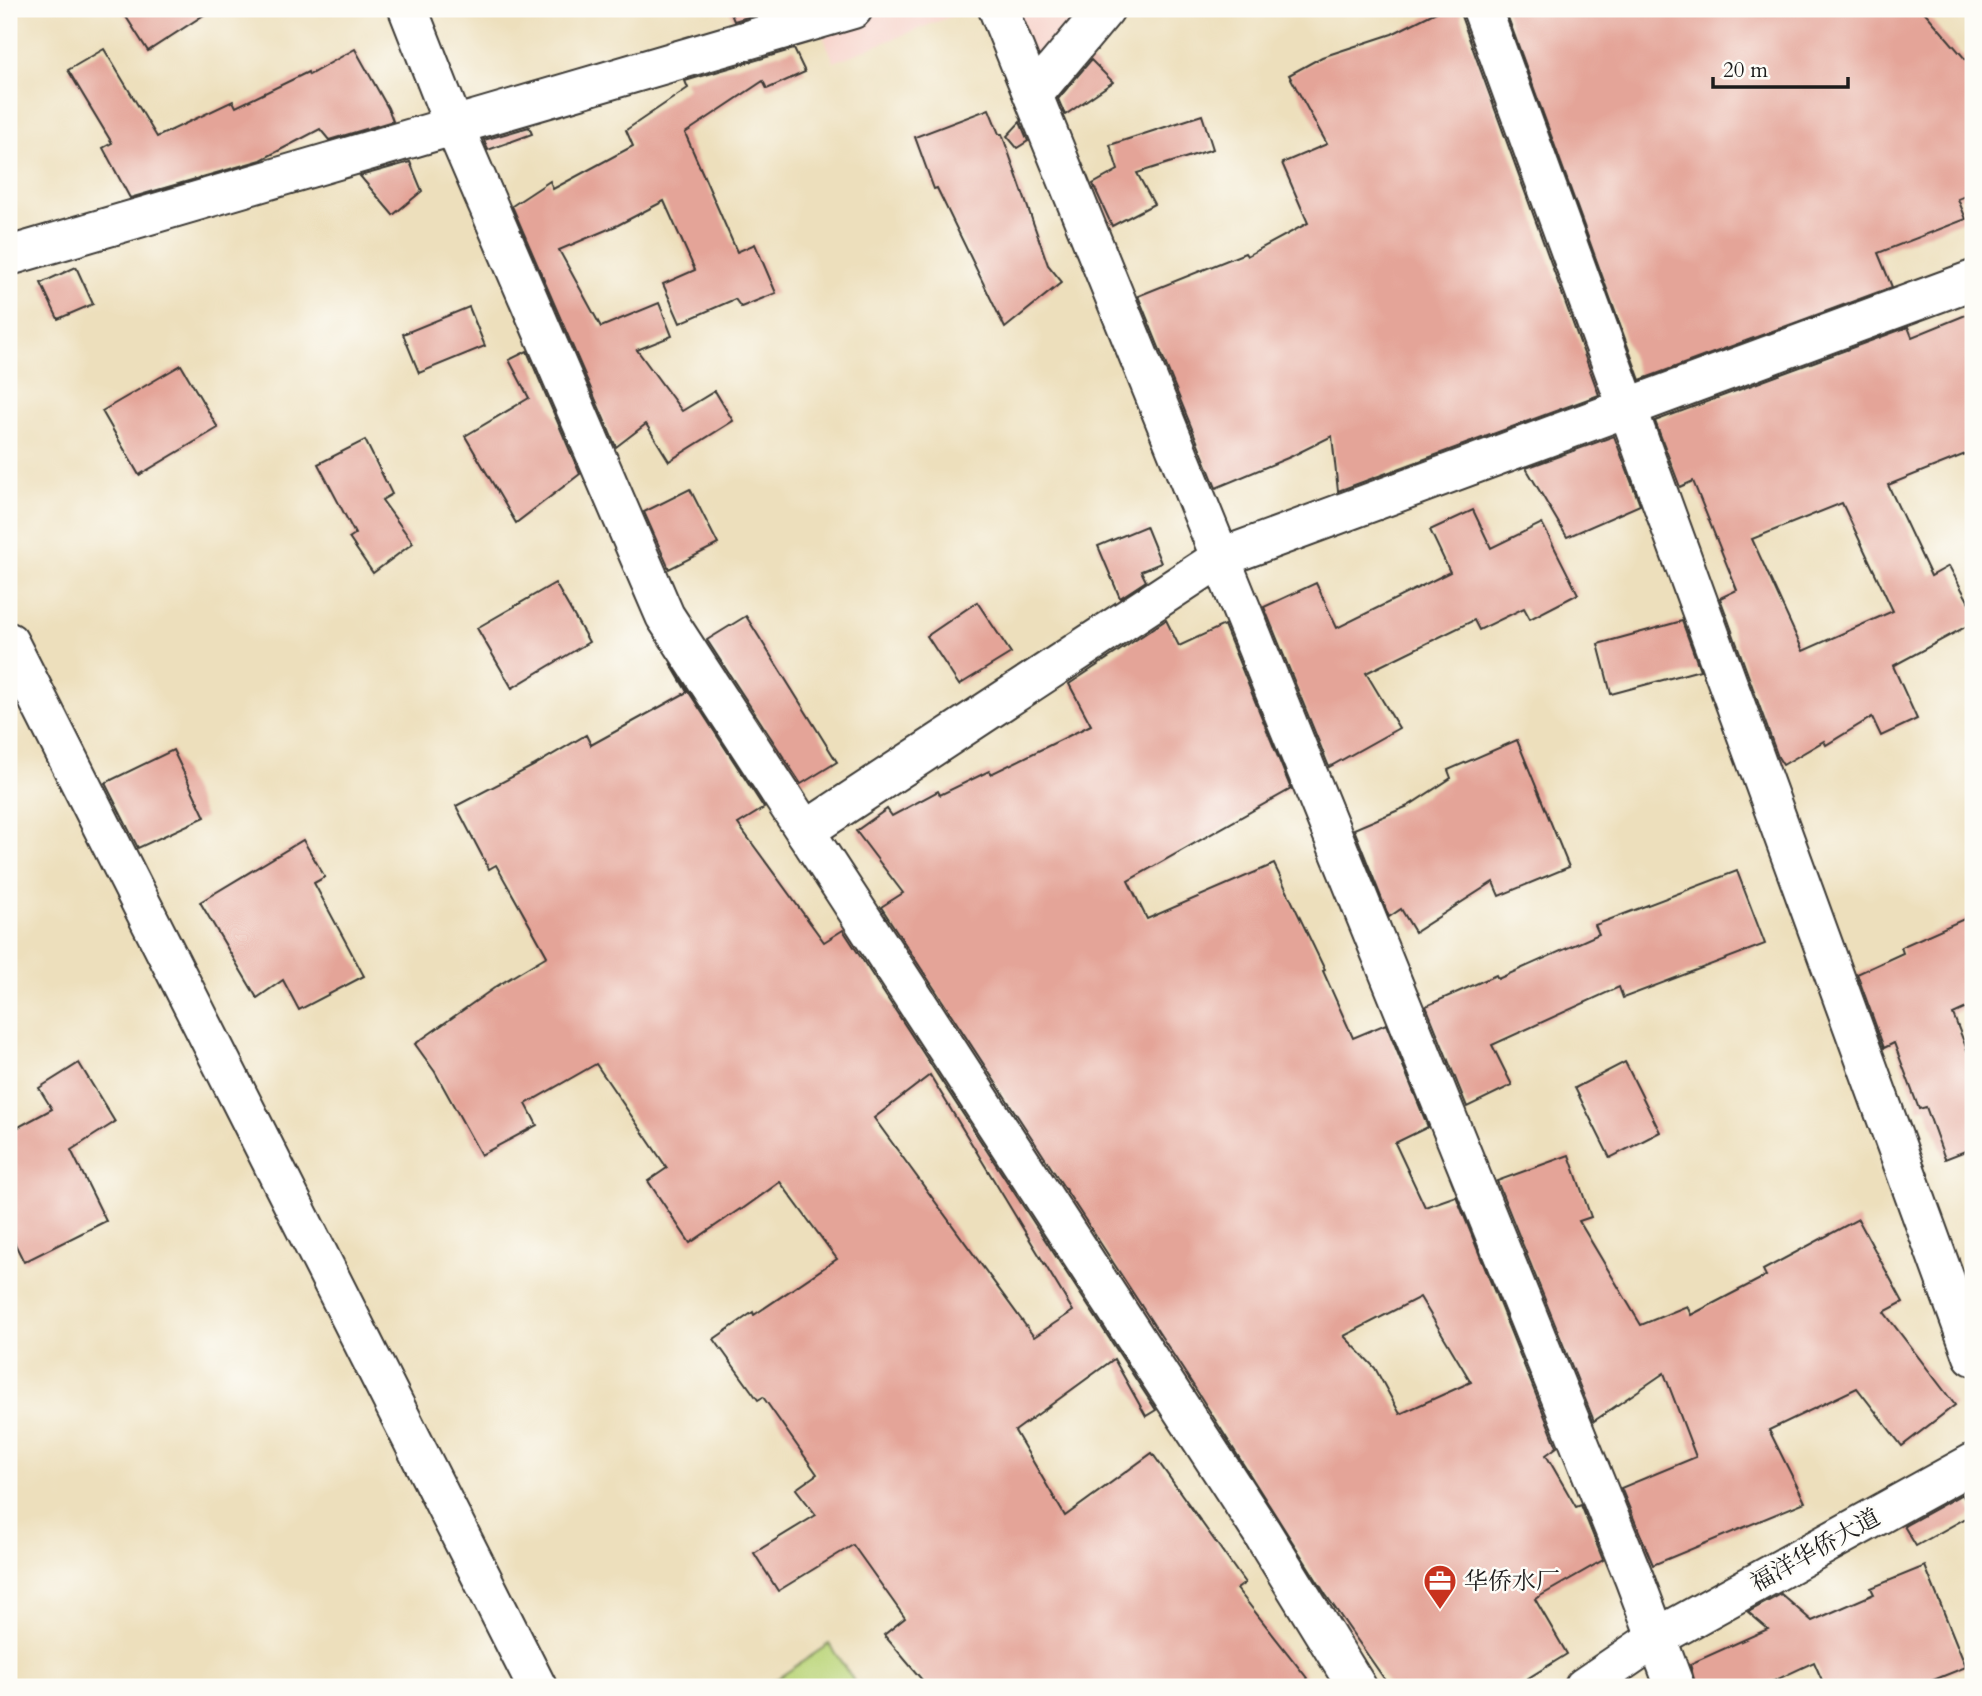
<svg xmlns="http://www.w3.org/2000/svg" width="1982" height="1696" font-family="Cardo,'Noto Serif SC',serif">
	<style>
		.built { fill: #f7d1c9 }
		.pitch { fill: #bcd67c; stroke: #6c794c; stroke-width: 2 }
		.building { fill: #e4a498; fill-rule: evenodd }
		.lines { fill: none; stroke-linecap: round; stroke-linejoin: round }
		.minor-casing { stroke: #3b3934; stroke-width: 42 }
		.minor { stroke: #fff; stroke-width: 38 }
		.labels { text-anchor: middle; stroke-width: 5; stroke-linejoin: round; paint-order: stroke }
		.street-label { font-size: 24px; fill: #1c1c1c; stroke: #fdfcf7 }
		.poi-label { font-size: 24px; fill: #1c1c1c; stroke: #fdfcf7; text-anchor: start }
	</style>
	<rect width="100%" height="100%" fill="#fdfcf7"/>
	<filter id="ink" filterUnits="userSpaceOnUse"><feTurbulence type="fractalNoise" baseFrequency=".0143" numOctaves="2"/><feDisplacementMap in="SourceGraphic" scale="14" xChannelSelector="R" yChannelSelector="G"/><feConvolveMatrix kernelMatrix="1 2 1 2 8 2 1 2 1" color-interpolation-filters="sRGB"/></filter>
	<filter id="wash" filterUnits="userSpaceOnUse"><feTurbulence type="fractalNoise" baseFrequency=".00686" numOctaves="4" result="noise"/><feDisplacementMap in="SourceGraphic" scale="28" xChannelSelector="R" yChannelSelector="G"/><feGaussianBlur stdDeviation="1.57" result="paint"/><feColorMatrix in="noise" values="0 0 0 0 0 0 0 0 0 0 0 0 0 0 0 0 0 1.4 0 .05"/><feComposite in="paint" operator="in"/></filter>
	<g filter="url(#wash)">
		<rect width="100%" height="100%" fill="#eddfbc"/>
		<g class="built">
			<polygon points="812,9 970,9 834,62"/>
			<polygon points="1015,9 1102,9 1043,79"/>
		</g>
		<polygon class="pitch" points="829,1644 858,1687 765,1687"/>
		<g id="blocks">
			<g class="building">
				<polygon points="121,9 213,9 148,51"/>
				<polygon points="729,9 776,9 734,21"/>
				<polygon points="1442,9 1461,9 1461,16 1599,395 1338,491 1332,436 1290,457 1216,488 1138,296 1245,253 1247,256 1308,223 1282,163 1327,144 1289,75 1322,57 1392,34"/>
				<polygon points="1505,9 1922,9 1973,68 1973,193 1958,199 1966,219 1878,253 1892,287 1640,380"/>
				<polygon points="104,49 157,137 233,101 236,107 308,72 309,75 355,49 388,108 393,121 329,140 320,129 261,160 130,198 103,148 112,143 68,70"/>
				<polygon points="794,49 805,72 767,89 763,81 685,133 737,252 755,244 776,293 741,307 735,299 680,323 663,284 695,270 664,201 618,225 559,250 601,327 659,303 672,336 637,350 682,411 715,391 733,421 669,461 646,424 616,447 512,206 550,181 553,189 633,146 626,130 688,88 685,81"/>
				<polygon points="1091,60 1113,82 1065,115 1058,99"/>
				<polygon points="989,109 999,134 1002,134 1048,265 1062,282 1005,328 937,188 934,189 915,137"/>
				<polygon points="1202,115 1213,149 1137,173 1154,204 1112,226 1093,184 1118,170 1110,145"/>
				<polygon points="1020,122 1028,141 1017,148 1007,136"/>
				<polygon points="529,127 532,134 488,150 484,140"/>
				<polygon points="410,162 422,191 393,215 360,176"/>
				<polygon points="76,267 93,304 58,319 41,283"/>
				<polygon points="469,307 485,346 419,373 403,334"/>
				<path d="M 1973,312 L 1973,451 L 1888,485 L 1931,576 L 1949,566 L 1973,610 L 1973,623 L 1893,666 L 1917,719 L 1881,736 L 1872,717 L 1826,745 L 1824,741 L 1783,765 L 1778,757 L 1720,598 L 1737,590 L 1693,481 L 1680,487 L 1655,421 L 1908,327 L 1912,337 ZM 1842,503 L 1893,611 L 1803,651 L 1752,539 Z"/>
				<polygon points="527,351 580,474 516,523 465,436 529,398 509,360"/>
				<polygon points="181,365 218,428 139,475 102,411"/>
				<polygon points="1614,436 1640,505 1567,537 1526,468"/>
				<polygon points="365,440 392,494 382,500 413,543 373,573 349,538 355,534 318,464"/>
				<polygon points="690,489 718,544 669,569 644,512"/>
				<polygon points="1473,510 1491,548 1542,523 1578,594 1530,619 1524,608 1479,630 1474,620 1366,673 1399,728 1329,767 1264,607 1316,583 1337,628 1450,572 1430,530"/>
				<polygon points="1146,526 1161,563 1141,571 1146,581 1120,598 1098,546"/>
				<polygon points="555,583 589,642 512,688 477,628"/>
				<polygon points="977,602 1011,653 959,685 927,636"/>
				<polygon points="746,616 837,762 801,784 707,640"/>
				<path d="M 1166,620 L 1179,646 L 1224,625 L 1291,789 L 1128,881 L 1147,919 L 1274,864 L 1325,970 L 1323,971 L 1353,1038 L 1386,1024 L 1428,1127 L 1395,1143 L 1425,1207 L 1456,1196 L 1557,1447 L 1546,1455 L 1576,1507 L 1581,1505 L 1603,1560 L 1535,1599 L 1567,1654 L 1514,1687 L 1390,1687 L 1326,1595 L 1195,1388 L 881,907 L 903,893 L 856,831 L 887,809 L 892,816 L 938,791 L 940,795 L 989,771 L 991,774 L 1091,725 L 1069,684 ZM 1420,1297 L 1471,1382 L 1400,1414 L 1375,1368 L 1344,1336 Z"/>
				<polygon points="1682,621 1700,670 1611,694 1598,644"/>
				<path d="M 670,663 L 764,808 L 738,824 L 824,942 L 843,930 L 1156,1410 L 1146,1416 L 1114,1359 L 1015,1431 L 1065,1516 L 1152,1453 L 1245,1583 L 1237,1589 L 1314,1687 L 928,1687 L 884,1635 L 905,1618 L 853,1545 L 778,1591 L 754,1553 L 816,1515 L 796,1489 L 817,1474 L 763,1397 L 758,1400 L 714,1339 L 753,1312 L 754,1315 L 837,1259 L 780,1182 L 741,1210 L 740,1209 L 690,1243 L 648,1181 L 667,1168 L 596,1064 L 526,1104 L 537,1125 L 481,1155 L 435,1072 L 415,1044 L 497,986 L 547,956 L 496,865 L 489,869 L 456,806 L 533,766 L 586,735 L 591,745 L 687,692 ZM 930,1075 L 1073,1311 L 1034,1337 L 874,1118 Z"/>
				<polygon points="1517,740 1569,867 1499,896 1493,882 1415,932 1401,909 1389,917 1354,829 1408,806 1451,778 1448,770"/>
				<polygon points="173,750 205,817 138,848 105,783"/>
				<polygon points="303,840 325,877 314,883 364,976 299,1010 283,980 257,998 200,902"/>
				<polygon points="1737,871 1765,944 1623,998 1619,987 1492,1045 1512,1085 1467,1107 1426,1006 1496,975 1498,979 1599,934 1595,925"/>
				<polygon points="1973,915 1973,1005 1953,1014 1973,1065 1973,1148 1945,1159 1926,1107 1919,1109 1894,1043 1884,1048 1857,974 1903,953 1901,947"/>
				<polygon points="1625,1062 1660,1132 1610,1158 1575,1088"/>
				<polygon points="79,1063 115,1122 71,1150 106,1221 24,1262 9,1232 9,1132 52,1109 39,1088"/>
				<polygon points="1569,1155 1591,1217 1579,1221 1641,1325 1687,1306 1691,1315 1766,1276 1763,1270 1858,1219 1903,1302 1884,1312 1955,1405 1902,1446 1857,1388 1769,1430 1805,1502 1653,1565 1621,1488 1696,1457 1664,1373 1594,1421 1497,1181"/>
				<polygon points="1962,1494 1973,1514 1916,1546 1904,1526"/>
				<polygon points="1925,1566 1966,1667 1916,1687 1825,1687 1814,1662 1761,1687 1696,1687 1690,1664 1768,1629 1748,1612 1781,1594 1812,1621 1874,1594 1871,1588"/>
			</g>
		</g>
	</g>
	<g filter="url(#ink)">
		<use href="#blocks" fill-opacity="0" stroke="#3b3934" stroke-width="2"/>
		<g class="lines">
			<defs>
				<g id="minor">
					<polyline points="408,9 454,126 665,616 1261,1531 1357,1687"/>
					<polyline points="998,9 1634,1578 1675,1687"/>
					<polyline points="1482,9 1973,1356"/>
					<polyline points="1033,95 1105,9"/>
					<polyline points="9,256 853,9"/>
					<polyline points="9,642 537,1687"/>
					<polyline points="805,831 1220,558 1973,280"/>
					<polyline points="1584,1687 1656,1638 1973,1463"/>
				</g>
			</defs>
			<use href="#minor" class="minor-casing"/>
			<use href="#minor" class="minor"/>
		</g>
	</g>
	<defs>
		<symbol id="office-pin" viewBox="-11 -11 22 30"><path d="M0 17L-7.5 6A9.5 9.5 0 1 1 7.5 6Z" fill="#c8321e" stroke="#fdfcf7"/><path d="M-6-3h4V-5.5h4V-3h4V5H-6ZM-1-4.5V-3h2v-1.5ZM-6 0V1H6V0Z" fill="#fff"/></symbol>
	</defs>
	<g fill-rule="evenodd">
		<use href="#office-pin" x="1421" y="1562" width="38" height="52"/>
	</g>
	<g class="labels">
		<g class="street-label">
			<text transform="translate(1815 1550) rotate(-29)" y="8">福洋华侨大道</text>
		</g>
		<g class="poi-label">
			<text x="1464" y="1589">华侨水厂</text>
		</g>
	</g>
	<rect width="1982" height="1696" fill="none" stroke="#fdfcf7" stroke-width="35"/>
	<path d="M1713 77v10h135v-10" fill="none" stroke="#1c1c1c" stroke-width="3.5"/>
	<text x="1723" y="77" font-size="21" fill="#1c1c1c" stroke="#fdfcf7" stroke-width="5" paint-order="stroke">20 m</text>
</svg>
